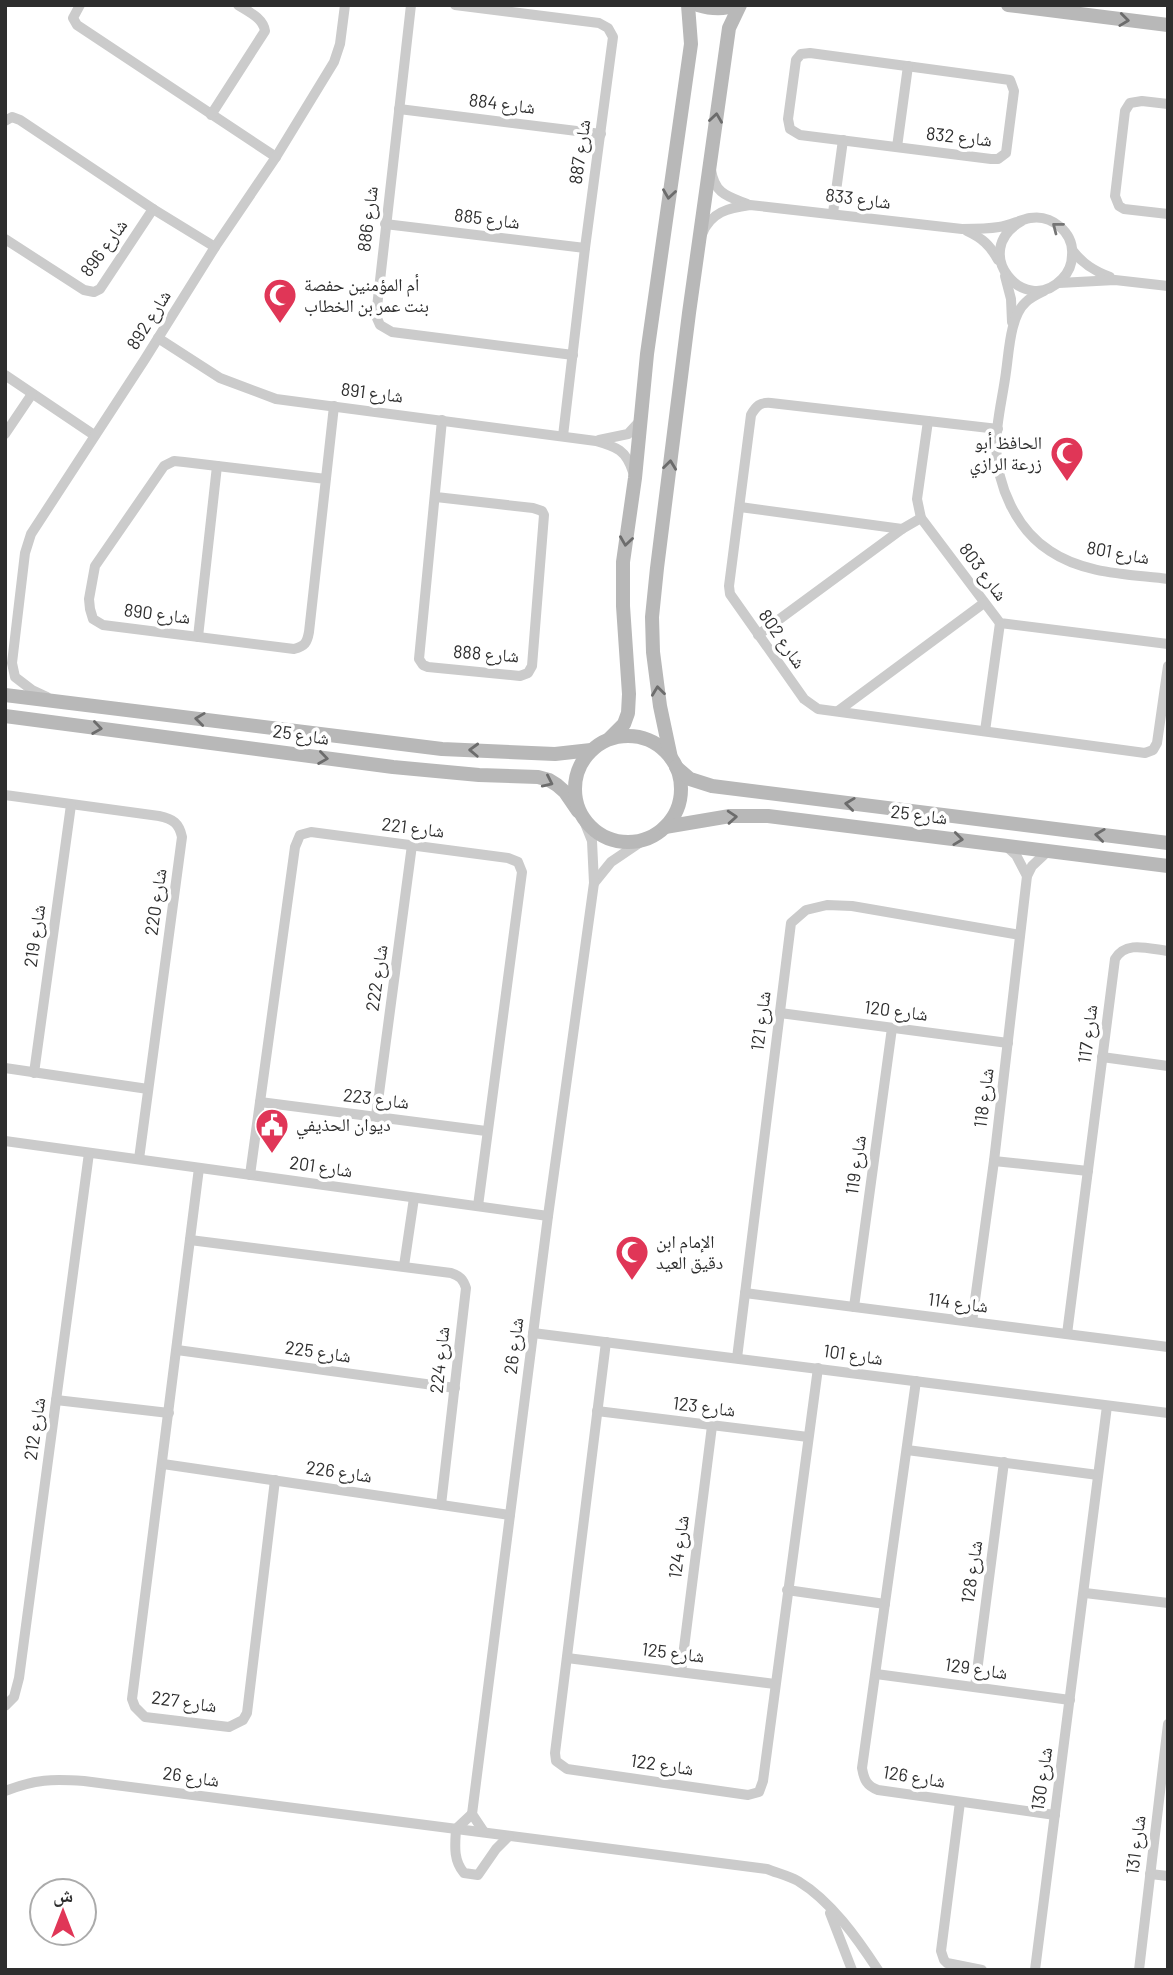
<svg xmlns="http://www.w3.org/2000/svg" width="1173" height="1975" font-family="Barlow,'Noto Naskh Arabic',sans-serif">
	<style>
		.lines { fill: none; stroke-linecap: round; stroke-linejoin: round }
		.street { stroke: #cbcbcb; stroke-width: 10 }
		.secondary { stroke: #b8b8b8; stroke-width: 14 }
		.oneway { stroke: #6c6c6c }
		.oneway2 { stroke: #757575 }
		.labels { text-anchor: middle; stroke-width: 7; stroke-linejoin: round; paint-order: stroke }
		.street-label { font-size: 18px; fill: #2e2e2e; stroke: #fff }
		.poi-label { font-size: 18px; fill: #2e2e2e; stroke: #fff; text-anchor: start }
	</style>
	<rect width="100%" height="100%" fill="#fff"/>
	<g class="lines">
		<g class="street">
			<polyline points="80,5 73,18 77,25 276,157"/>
			<polyline points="411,5 376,316 380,325 392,332 573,355"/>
			<polyline points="455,5 599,23 608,28 613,37 585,248 563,436"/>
			<polygon points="810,53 1010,80 1014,91 1006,153 998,159 991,159 800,135 790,129 788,119 796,60 801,54"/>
			<polyline points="1168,104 1142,101 1130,103 1125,111 1115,196 1119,206 1124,209 1168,214"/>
			<polyline points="399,109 601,134"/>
			<path d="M 211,115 L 265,31 C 263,18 249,12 238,5"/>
			<polyline points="5,121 12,117 20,120 153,209 215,247"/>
			<polyline points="897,147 908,66"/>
			<path d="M 711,170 C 715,194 727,196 747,204"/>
			<polyline points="833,213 843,140"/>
			<polyline points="385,224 585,248"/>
			<path d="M 967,231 C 982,238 990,245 998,260"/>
			<path d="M 702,234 C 711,212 728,208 750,205 L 962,229 C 974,229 987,229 999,227 C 1010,225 1020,220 1030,218 C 1052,214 1074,233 1072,255 C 1072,265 1068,273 1062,279 C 1025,318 968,251 1022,221"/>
			<polyline points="5,239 84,290 94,292 100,289 153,209"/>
			<path d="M 1073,251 C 1083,264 1094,271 1110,277"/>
			<polyline points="1005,276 1011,299 1012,322"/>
			<polyline points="1059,283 1115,280 1168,286"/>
			<path d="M 1044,291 C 1038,294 1031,297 1026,302 C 1010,316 1009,352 1006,372 C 1003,396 996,422 996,446 C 997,486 1016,529 1050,551 C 1084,574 1128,574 1168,579"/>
			<path d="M 158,338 L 220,378 L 276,399 L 596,441 C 617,447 626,450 633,472"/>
			<polyline points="5,375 94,435"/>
			<polyline points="928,421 917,499 921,518 1000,623 1168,644"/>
			<path d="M 998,429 L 771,403 C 760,402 756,406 751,415 L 729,586 L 730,594 L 804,699 L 818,709 L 1145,753 L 1153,750 L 1157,743 L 1168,666"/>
			<polyline points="5,434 32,394"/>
			<polyline points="599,440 628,434 640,421"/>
			<path d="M 326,479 L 184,462 L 174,461 L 164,466 L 95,566 L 89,599 L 90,609 L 93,619 L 103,625 L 294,649 C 305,646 307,643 309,632 L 334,406"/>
			<polyline points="436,497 533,508 542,511 544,515 532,666 528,673 520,676 428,667 423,665 419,659 442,420"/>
			<polyline points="740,507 902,529"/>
			<polyline points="758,635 902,529 921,518"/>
			<polyline points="198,637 217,466"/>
			<polyline points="47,697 32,690 15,677 12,663 25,553 31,534 145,359 215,247 276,157 334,62 340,44 345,5"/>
			<polyline points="838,711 984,603"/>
			<polyline points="985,731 1000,623"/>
			<path d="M 5,795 L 159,816 C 173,819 179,823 182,837 L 139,1159"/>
			<polyline points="1005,845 1016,855 1027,876"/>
			<polyline points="594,883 611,862 642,841"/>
			<polyline points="780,1013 1008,1043"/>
			<polyline points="1102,1057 1168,1066"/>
			<polyline points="5,1068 148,1089"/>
			<polyline points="34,1073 71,805"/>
			<polyline points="260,1102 486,1131"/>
			<polyline points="376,1116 412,845"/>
			<polyline points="5,1141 548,1216"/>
			<polyline points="994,1161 1088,1171"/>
			<polyline points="199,1168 132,1699 135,1707 145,1717 229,1727 243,1720 247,1713 275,1480"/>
			<polyline points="250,1175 295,847 300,835 311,832 508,858 518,862 522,872 478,1206"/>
			<path d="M 190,1240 L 451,1273 C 460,1276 463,1279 466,1288 L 441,1505"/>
			<polyline points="404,1266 414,1198"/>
			<polyline points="745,1293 1168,1347"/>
			<polyline points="854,1307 892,1028"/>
			<polyline points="972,1322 994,1161 1027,876 1032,866 1048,851"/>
			<polyline points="533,1333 1168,1413"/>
			<path d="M 1067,1334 L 1115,959 C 1126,940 1149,949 1168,951"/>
			<polyline points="606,1342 555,1753 556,1761 567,1769 748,1795 759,1792 763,1781 818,1368"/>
			<polyline points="177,1350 455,1388"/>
			<polyline points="737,1358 791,923 806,910 827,905 852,906 1020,935"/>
			<path d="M 916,1381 L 862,1768 C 864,1780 867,1786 878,1790 L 1055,1815"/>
			<polyline points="56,1400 169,1413"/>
			<polyline points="597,1411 808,1437"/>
			<polyline points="907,1450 1098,1475"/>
			<polyline points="163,1464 510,1515"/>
			<polyline points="787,1590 885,1604"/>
			<polyline points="1085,1593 1168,1603"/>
			<polyline points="567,1658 775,1684"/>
			<polyline points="681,1672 712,1426"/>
			<polyline points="876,1674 1070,1700"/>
			<polyline points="975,1687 1004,1462"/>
			<polyline points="5,1706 14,1697 19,1678 89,1153"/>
			<path d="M 5,1791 C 36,1779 52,1779 84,1781 L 767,1869 C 777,1873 789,1876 798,1881 C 831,1901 857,1938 878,1970"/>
			<polyline points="960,1802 941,1951 944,1960 947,1963 982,1970"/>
			<path d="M 472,1814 L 456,1829 C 455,1845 453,1860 464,1873 L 478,1875 L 496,1849 L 509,1836"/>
			<polyline points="484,1832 472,1814 548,1216 594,883 592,841 584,821"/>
			<polyline points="1150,1874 1168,1876"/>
			<polyline points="830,1913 852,1970"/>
			<polyline points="1035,1970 1107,1406"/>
			<polyline points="1139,1970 1168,1724"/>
		</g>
		<g class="secondary">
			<path d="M 698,5 C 711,9 723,10 736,5"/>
			<polyline points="1008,5 1168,25"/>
			<polyline points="5,695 442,749 555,754 591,750"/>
			<polyline points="5,716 393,767 479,775 538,777 549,780 557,785 565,792 578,811"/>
			<circle cx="628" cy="789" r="53"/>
			<polyline points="610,738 624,724 628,713 629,694 623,606 623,562 635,478 647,354 691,44 688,5"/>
			<polyline points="671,758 660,706 653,652 652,617 657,568 689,313 729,28 740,5"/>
			<polyline points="676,767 690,779 712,786 1168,843"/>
			<polyline points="665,827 730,816 768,816 1168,866"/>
		</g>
	</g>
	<defs><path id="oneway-chevron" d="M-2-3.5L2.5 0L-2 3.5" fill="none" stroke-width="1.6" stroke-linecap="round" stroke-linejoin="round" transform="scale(1.75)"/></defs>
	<g class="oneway">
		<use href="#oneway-chevron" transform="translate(1124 20) rotate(7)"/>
		<use href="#oneway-chevron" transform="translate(716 118) rotate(-82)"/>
		<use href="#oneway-chevron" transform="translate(669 194) rotate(98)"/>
		<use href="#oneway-chevron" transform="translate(670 465) rotate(-83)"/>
		<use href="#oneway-chevron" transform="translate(626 541) rotate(98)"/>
		<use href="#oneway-chevron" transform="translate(658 691) rotate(-97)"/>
		<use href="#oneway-chevron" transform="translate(200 719) rotate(-173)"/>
		<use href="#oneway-chevron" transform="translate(97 728) rotate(8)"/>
		<use href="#oneway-chevron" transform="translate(474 750) rotate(-178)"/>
		<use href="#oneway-chevron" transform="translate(323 758) rotate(8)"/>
		<use href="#oneway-chevron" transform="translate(548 782) rotate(25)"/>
		<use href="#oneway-chevron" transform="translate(850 804) rotate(-173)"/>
		<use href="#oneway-chevron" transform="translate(732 817) rotate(-4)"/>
		<use href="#oneway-chevron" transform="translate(1100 835) rotate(-173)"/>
		<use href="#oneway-chevron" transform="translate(958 839) rotate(7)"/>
	</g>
	<use class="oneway2" href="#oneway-chevron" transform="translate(1057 227) rotate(-142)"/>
	<defs>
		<symbol id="mosque-pin" viewBox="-11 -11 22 30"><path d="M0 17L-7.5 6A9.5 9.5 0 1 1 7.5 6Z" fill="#e03657" stroke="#fff"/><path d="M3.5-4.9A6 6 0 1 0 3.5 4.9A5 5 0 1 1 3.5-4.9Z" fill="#fff"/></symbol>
		<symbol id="civic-pin" viewBox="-11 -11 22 30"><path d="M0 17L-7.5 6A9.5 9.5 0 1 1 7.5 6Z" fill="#e03657" stroke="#fff"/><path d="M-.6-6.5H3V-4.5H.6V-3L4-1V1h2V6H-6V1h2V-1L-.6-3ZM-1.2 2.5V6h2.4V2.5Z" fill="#fff"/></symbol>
	</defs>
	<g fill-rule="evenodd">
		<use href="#mosque-pin" x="261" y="276" width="38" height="52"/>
		<use href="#mosque-pin" x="1048" y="434" width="38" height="52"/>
		<use href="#civic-pin" x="253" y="1106" width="38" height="52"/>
		<use href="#mosque-pin" x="613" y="1233" width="38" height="52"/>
	</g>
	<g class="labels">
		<g class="street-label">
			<text transform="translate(502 104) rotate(7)" y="6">شارع 884</text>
			<text transform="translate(959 137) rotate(6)" y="6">شارع 832</text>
			<text transform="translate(580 152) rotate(-82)" y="6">شارع 887</text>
			<text transform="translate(858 199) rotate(7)" y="6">شارع 833</text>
			<text transform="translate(368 219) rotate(-83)" y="6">شارع 886</text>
			<text transform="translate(487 219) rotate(7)" y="6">شارع 885</text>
			<text transform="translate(104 248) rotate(-54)" y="6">شارع 896</text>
			<text transform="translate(149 320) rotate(-58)" y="6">شارع 892</text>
			<text transform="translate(372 393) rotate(7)" y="6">شارع 891</text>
			<text transform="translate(1118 553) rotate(10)" y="6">شارع 801</text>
			<text transform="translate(983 572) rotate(53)" y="6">شارع 803</text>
			<text transform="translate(157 614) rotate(7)" y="6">شارع 890</text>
			<text transform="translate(782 639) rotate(55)" y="6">شارع 802</text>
			<text transform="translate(486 654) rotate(4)" y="6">شارع 888</text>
			<text transform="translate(301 735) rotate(8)" y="6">شارع 25</text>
			<text transform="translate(919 815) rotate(7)" y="6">شارع 25</text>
			<text transform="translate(413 828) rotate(7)" y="6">شارع 221</text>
			<text transform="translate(156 902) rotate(-82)" y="6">شارع 220</text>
			<text transform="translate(35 936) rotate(-82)" y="6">شارع 219</text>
			<text transform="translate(377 978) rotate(-82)" y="6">شارع 222</text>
			<text transform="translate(896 1011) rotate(7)" y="6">شارع 120</text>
			<text transform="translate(761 1021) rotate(-83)" y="6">شارع 121</text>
			<text transform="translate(1088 1034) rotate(-83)" y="6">شارع 117</text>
			<text transform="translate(984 1098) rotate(-83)" y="6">شارع 118</text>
			<text transform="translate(376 1099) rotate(7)" y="6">شارع 223</text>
			<text transform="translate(856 1165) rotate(-82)" y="6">شارع 119</text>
			<text transform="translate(321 1167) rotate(8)" y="6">شارع 201</text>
			<text transform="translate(958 1303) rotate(7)" y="6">شارع 114</text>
			<text transform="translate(514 1346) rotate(-83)" y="6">شارع 26</text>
			<text transform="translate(318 1352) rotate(8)" y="6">شارع 225</text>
			<text transform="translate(853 1355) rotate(8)" y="6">شارع 101</text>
			<text transform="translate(440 1360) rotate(-84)" y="6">شارع 224</text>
			<text transform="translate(704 1407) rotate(7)" y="6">شارع 123</text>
			<text transform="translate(35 1429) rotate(-82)" y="6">شارع 212</text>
			<text transform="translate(339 1472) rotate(8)" y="6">شارع 226</text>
			<text transform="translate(679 1547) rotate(-83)" y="6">شارع 124</text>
			<text transform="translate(972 1572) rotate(-82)" y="6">شارع 128</text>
			<text transform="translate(673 1653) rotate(7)" y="6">شارع 125</text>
			<text transform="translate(976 1669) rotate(8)" y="6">شارع 129</text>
			<text transform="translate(184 1702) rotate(8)" y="6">شارع 227</text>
			<text transform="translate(662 1765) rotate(8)" y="6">شارع 122</text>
			<text transform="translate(191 1777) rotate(8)" y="6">شارع 26</text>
			<text transform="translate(914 1777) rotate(9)" y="6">شارع 126</text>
			<text transform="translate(1042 1779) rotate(-82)" y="6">شارع 130</text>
			<text transform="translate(1136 1845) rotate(-83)" y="6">شارع 131</text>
		</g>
		<g class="poi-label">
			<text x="304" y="291">أم المؤمنين حفصة<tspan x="304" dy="21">بنت عمر بن الخطاب</tspan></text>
			<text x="1042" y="449" text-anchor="end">الحافظ أبو<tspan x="1042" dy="21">زرعة الرازي</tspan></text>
			<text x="296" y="1131">ديوان الحذيفي</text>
			<text x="656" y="1248">الإمام ابن<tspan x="656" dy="21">دقيق العيد</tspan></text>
		</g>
	</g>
	<rect width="1173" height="1975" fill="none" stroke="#2e2e2e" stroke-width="14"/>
	<g transform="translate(63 1912)"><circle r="33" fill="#ffffff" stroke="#ababab" stroke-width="2"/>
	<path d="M0-5L12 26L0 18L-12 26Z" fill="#e03657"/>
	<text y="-10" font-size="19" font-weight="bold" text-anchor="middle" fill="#2e2e2e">ش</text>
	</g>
</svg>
